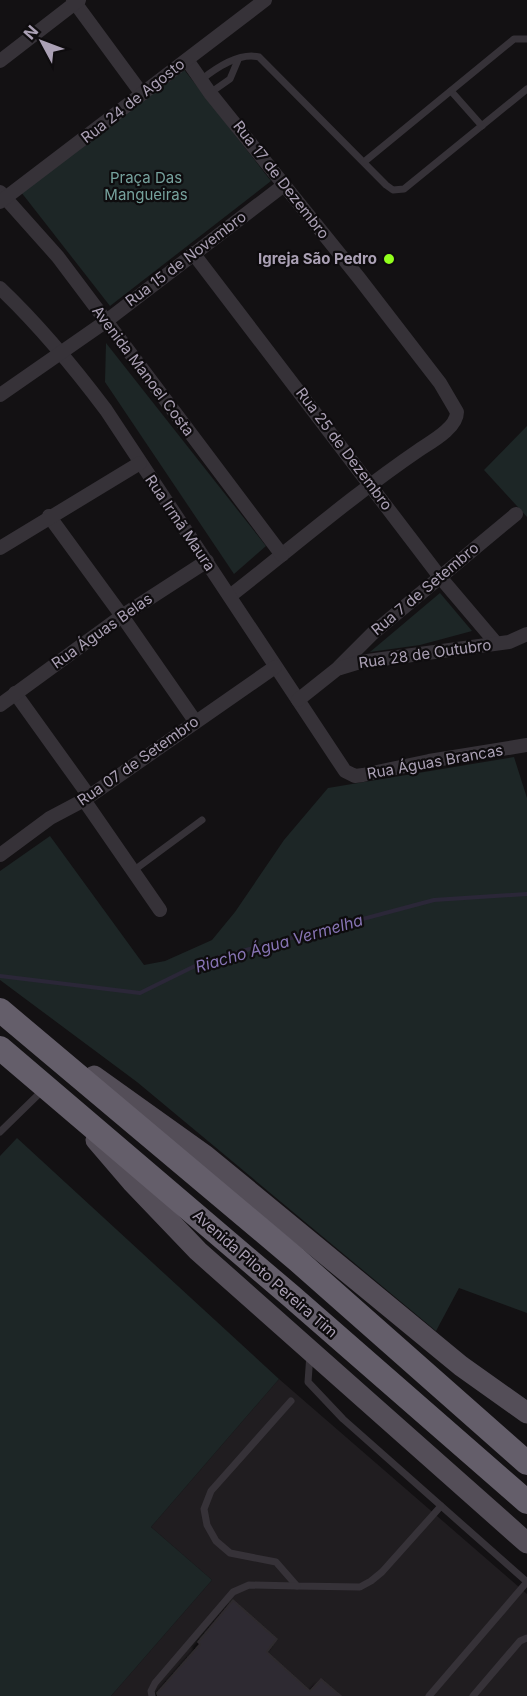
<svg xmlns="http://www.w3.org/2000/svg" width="527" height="1696" font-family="Inter,sans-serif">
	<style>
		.built { fill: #201d20 }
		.green { fill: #1d2626 }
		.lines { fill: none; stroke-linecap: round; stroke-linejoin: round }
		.stream { stroke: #2b2738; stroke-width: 4 }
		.building { fill: #2f2c30; stroke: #2f2b2f; stroke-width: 1.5; filter: url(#shadow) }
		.lane { stroke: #363238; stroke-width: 7 }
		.street { stroke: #363238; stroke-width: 14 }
		.primary { stroke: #544e58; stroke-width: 21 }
		.highway { stroke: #645e6a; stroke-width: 24 }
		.poi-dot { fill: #92ff1d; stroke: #0e0c0e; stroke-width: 2 }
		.labels { text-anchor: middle; stroke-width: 4.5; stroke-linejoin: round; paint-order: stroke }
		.street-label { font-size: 15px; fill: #aba1b5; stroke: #0e0c0e }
		.park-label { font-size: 15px; fill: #76a29d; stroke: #0e0c0e }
		.poi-label { font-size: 15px; font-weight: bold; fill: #aba1b5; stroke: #0e0c0e; text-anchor: end }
		.water-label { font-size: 16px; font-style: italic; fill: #8774b4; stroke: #0e0c0e }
	</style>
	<defs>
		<filter id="shadow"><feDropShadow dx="-5.5" dy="5.5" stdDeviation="1.5" flood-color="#0009"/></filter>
	</defs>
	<rect width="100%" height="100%" fill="#131113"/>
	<polygon class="built" points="279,1379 527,1594 527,1696 111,1696 212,1580 151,1527"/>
	<g class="green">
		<polygon points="182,67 271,181 110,306 21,192"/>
		<polygon points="106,343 266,546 234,574 105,382"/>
		<polygon points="527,426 527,517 484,470"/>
		<polygon points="440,593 472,631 420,645 370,652"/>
		<polygon points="514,757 527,798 527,1313 459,1288 436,1331 137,1082 0,980 0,871 50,836 144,965 165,961 212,940 235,912 284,840 328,788"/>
		<polygon points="17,1138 279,1379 151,1527 212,1580 111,1696 0,1696 0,1156"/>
	</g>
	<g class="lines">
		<polyline class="stream" points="0,976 140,993 205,961 434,900 527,894"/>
	</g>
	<polygon class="building" points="233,1600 277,1639 267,1652 310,1691 321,1679 341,1696 158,1696 157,1693 200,1644 198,1642"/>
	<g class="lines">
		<g class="lane">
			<path d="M 201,80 C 216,68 239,52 259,57 L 386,185 L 393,190 L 404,189 L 527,89"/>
			<polyline points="451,91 482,126"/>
			<polyline points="210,93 230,79 238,60"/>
			<polyline points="364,162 514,39 527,39"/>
			<polyline points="133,871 202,820"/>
			<polyline points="0,1132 43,1090"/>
			<polyline points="310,1354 308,1382 343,1419 527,1582"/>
			<polyline points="291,1401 211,1491 204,1509 207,1525 216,1541 230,1553 276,1562 297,1586 360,1587 371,1581 382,1572 441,1506"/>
			<polyline points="152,1696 151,1691 155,1683 233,1592 249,1585 297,1586"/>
			<polyline points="429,1696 527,1582"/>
			<polyline points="473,1696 520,1641 527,1638"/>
		</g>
		<g class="street">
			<polyline points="73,0 142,94"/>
			<path d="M 187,60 L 210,93 L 359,278 L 440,383 L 457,412 C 457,428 431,442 419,450 C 353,495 293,547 230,596"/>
			<polyline points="0,61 79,0"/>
			<polyline points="0,192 58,257 282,555"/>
			<polyline points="0,202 265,0"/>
			<polyline points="193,253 440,577 496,643"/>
			<path d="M 0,288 C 40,326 73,366 106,410 L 345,771 L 355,776 L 363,775 L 429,761 L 527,745"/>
			<polyline points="0,395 105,322 284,185"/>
			<polyline points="49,516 122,616 195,721"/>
			<polyline points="0,548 140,463"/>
			<polyline points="339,667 373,633 516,514"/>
			<polyline points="15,693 89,796"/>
			<polyline points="298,700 337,669 360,662 509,642 527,634"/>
			<polyline points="0,705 122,616 207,561"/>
			<polyline points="84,800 160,910"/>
			<polyline points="0,855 50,818 84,800 275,667"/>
		</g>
		<g class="primary">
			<polyline points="94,1076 206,1156 461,1366 527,1413"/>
			<polyline points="96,1140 132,1182 198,1251 527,1543"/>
		</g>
		<g class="highway">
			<polyline points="0,1010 296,1259 527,1463"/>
			<polyline points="0,1048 291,1296 527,1502"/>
		</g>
	</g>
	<circle class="poi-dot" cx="389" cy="259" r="6"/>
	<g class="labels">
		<g class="street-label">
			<text transform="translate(133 101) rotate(-38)" y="5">Rua 24 de Agosto</text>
			<text transform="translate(281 180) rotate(52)" y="5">Rua 17 de Dezembro</text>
			<text transform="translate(186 259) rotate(-37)" y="5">Rua 15 de Novembro</text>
			<text transform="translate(143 371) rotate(53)" y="5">Avenida Manoel Costa</text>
			<text transform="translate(344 449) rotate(53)" y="5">Rua 25 de Dezembro</text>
			<text transform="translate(180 523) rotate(56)" y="5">Rua Irmã Maura</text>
			<text transform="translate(425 589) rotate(-40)" y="5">Rua 7 de Setembro</text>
			<text transform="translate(102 631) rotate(-35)" y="5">Rua Águas Belas</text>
			<text transform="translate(425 654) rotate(-8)" y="5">Rua 28 de Outubro</text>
			<text transform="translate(138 761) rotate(-35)" y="5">Rua 07 de Setembro</text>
			<text transform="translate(435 762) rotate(-10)" y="5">Rua Águas Brancas</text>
			<text transform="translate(265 1274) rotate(41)" y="5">Avenida Piloto Pereira Tim</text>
		</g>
		<g class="park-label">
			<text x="146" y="183">Praça Das<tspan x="146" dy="17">Mangueiras</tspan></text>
		</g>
		<g class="poi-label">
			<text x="377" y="264">Igreja São Pedro</text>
		</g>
		<g class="water-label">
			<text transform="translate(279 943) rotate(-16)" y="6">Riacho Água Vermelha</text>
		</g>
	</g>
	<g transform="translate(42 42) rotate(311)" stroke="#0e0c0e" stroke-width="4.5" paint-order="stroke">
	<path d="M0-4.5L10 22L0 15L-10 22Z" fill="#aba1b5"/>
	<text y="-9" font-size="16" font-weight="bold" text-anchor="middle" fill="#aba1b5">N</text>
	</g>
</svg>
